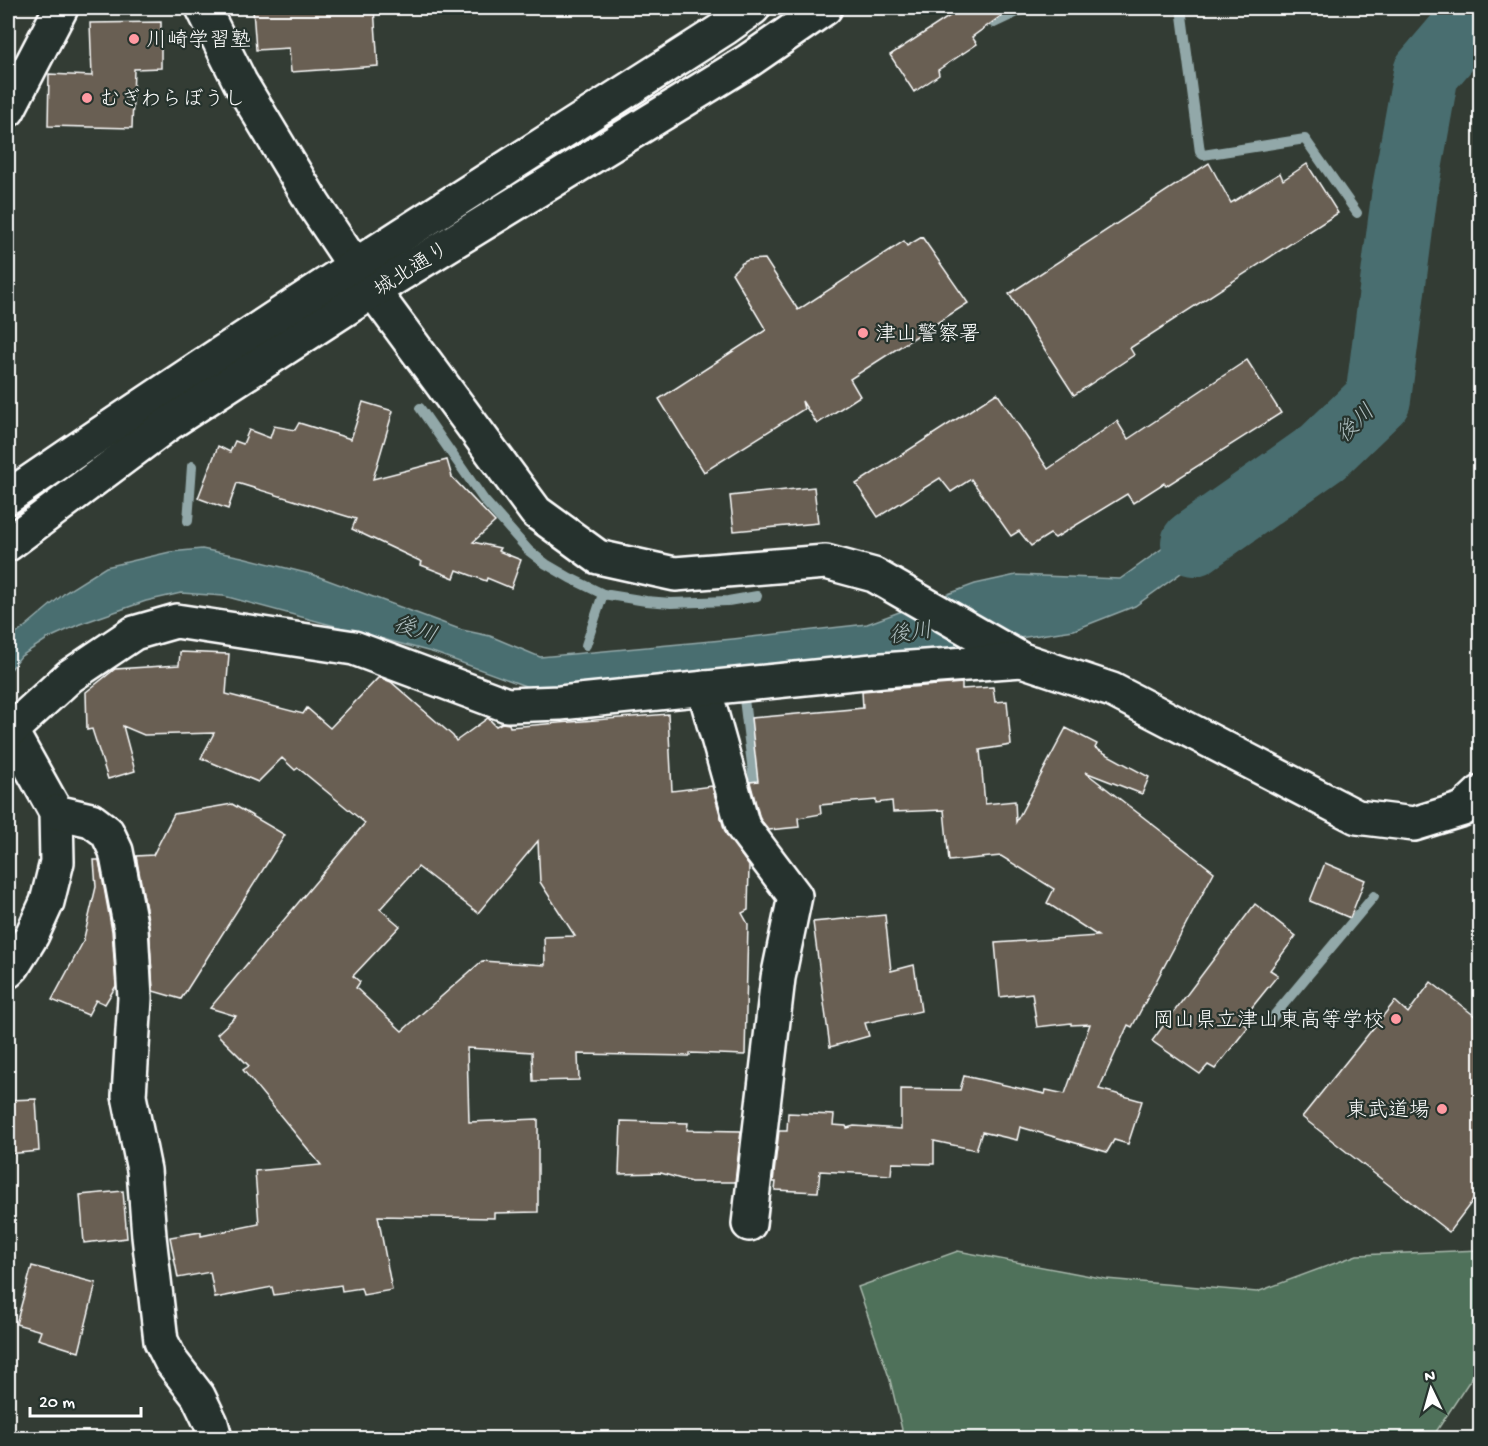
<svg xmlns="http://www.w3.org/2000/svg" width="1488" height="1446" font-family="'Gochi Hand','Klee One',sans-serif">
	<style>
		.green { fill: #50715a; stroke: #a8b8ac; stroke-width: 1.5 }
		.water { fill: #4a6e70; stroke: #92a8a9; stroke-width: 1.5 }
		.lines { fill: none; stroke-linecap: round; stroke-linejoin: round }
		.stream { stroke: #92a8a9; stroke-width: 10 }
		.river { stroke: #4a6e70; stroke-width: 66 }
		.building { fill: #695f52; stroke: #fff; stroke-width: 1.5; fill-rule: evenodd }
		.minor-casing { stroke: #fff; stroke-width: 38 }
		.minor { stroke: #26332d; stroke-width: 33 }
		.poi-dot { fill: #ff9aa2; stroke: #26332d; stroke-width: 2 }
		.labels { text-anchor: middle; stroke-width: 4.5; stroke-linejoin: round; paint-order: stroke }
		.poi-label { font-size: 21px; fill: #fff; stroke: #26332d; text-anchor: start }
		.street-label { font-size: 21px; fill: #fff; stroke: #26332d }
		.water-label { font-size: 22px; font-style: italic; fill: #aebebf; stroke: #26332d }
	</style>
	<rect width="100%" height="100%" fill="#333c34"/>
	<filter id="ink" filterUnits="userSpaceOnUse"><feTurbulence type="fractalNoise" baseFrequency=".0167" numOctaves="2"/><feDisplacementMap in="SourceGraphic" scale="12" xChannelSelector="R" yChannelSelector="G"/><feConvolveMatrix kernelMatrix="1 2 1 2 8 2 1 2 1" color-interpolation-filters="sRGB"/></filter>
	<g filter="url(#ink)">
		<polygon class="green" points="1480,1250 1480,1365 1432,1438 904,1438 890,1380 858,1287 958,1251 1106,1279 1257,1292 1357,1255"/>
		<polygon class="water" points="1261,477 1277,504 1135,606 1074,630 958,647 844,657 539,691 435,653 224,596 181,593 146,601 80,624 47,639 21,656 8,673 8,641 66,592 106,567 170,552 202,549 242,557 314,575 462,630 490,636 540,657 733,639 867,624 975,584 1016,575 1120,579"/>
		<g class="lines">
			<g class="stream">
				<polyline points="988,8 994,23 1026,8"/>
				<polyline points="1181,8 1200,152 1203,155 1305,139 1357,213"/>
				<polyline points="420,408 484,500 529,551 546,564 570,578 603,594 646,601 671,603 728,601 757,596"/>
				<polyline points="188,521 192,466"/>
				<polyline points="586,645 603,594"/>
				<polyline points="744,699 759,822"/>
				<polyline points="1272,1018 1374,896"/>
			</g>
			<polyline class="river" points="1194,543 1323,452 1378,399 1405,190 1426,73 1461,32 1480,20"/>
		</g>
		<g class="building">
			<polygon points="282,8 374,8 378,66 291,72 289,48 256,50 253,10"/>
			<polygon points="962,8 1012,8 972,37 977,44 938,70 939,75 914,92 890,55"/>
			<polygon points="161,22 161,68 134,69 132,128 48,126 49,74 92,76 90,23"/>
			<polygon points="1209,163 1231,203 1280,173 1283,180 1307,164 1338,213 1130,348 1134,355 1074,395 1009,294"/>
			<polygon points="922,237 968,303 850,379 860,396 817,424 802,401 804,409 704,472 659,399 766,330 732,273 742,263 748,260 765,259 798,310 904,241 907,246"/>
			<polygon points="1247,360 1281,413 1166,486 1164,483 1133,503 1127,494 1055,538 1050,534 1031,546 1019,531 1011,536 971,479 951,492 940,478 878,517 856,484 997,393 1048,469 1117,421 1128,439"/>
			<polygon points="363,402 393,411 373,479 447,460 452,477 495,522 473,542 500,548 498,551 521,560 511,588 487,578 486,581 457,570 454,578 421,565 422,562 352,529 356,519 237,483 228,509 198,498 218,446 230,452 235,441 243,444 249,430 270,438 274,426 295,430 299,423 351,439"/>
			<polygon points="814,487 818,523 734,531 730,496"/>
			<path d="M 180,652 L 229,654 L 226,694 L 303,714 L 307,708 L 330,728 L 379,677 L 391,682 L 453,736 L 456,741 L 488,718 L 496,726 L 502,723 L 509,724 L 510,727 L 668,714 L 672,791 L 712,786 L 725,832 L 749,866 L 748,910 L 742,913 L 748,924 L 745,1055 L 690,1053 L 690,1056 L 578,1054 L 579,1080 L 533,1081 L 532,1052 L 467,1048 L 469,1122 L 538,1119 L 538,1212 L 494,1213 L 494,1218 L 378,1216 L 392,1290 L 363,1295 L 361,1288 L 342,1291 L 341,1285 L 274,1295 L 272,1287 L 215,1298 L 210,1272 L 178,1278 L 170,1237 L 201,1232 L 201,1236 L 259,1224 L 255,1171 L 321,1165 L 243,1070 L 249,1066 L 217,1034 L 236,1016 L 210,1008 L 365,823 L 298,768 L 295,770 L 282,758 L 258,782 L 201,758 L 214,733 L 144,735 L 123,726 L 135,771 L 108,779 L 92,729 L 87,730 L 86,692 L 115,669 L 179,665 ZM 538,841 L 540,882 L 575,936 L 544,937 L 545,965 L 482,961 L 402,1031 L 356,988 L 360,982 L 353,976 L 400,926 L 380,909 L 418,867 L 478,913 Z"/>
			<polygon points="962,683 962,689 993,687 995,702 1007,701 1011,745 980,750 985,804 1015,801 1016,822 1066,728 1097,744 1095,748 1149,777 1142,794 1085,772 1214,872 1132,1027 1128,1025 1099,1089 1142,1101 1128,1144 1114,1140 1107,1152 1020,1127 1017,1140 982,1132 976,1150 934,1141 934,1164 892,1163 891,1175 820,1171 818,1192 775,1190 776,1182 773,1182 779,1131 787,1131 788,1113 834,1115 833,1125 846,1126 847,1128 854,1126 901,1129 901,1089 960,1090 964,1076 1045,1094 1046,1090 1065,1094 1090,1024 1071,1025 1071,1023 1037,1027 1032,993 1000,997 995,943 1098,936 1047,903 1054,889 1001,856 949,861 944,810 893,812 892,801 876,803 876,800 820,805 821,814 798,818 799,827 769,830 760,819 750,782 758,781 751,718 863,708 862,691"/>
			<polygon points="232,804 285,835 181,999 153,991 149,925 136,856 153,855 174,814"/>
			<polygon points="94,860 99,860 112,931 116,986 105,1004 96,1000 88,1015 52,1000 83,942 96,887"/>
			<polygon points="1325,863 1365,880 1350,918 1310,901"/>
			<polygon points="1255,904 1296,936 1270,970 1278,975 1241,1021 1248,1027 1215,1069 1208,1065 1200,1074 1152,1041"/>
			<polygon points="885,915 891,971 914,965 921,1011 865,1023 869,1036 830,1047 813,922"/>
			<polygon points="1431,982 1480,1020 1480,1191 1449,1232 1302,1117 1395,1001 1408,1013"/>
			<polygon points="36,1099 39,1151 8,1154 8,1100"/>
			<polygon points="621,1121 688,1123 687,1130 741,1131 735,1182 691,1182 661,1173 619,1174"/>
			<polygon points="123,1191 127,1238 84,1243 80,1195"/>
			<polygon points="32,1266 96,1283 79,1352 38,1339 41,1331 16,1324"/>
		</g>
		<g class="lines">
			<defs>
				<g id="minor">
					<polyline points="203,8 240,82 314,205 354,265 536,512 598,557 675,574 826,562 874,575 1022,660 1112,690 1357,817 1414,824 1463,809 1480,793"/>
					<polyline points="8,110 61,8"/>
					<path d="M 8,497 C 243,335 484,182 725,28 L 753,8"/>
					<polyline points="8,544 168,424 373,291 748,61 825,8"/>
					<polyline points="704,688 743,827 795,896 778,978 749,1224"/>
					<polyline points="8,726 56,812 57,862 47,902 32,935 13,966 8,971"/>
					<polyline points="8,733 70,676 134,633 176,621 354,648 507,705 560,703 883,670 1022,660"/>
					<polyline points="56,812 91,820 107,832 116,851 131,929 135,998 129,1096 144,1170 149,1236 161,1341 171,1361 198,1396 211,1423 215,1438"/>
				</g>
			</defs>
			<use href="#minor" class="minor-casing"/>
			<use href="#minor" class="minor"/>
		</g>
	</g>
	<g class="poi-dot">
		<circle cx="134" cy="39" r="6"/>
		<circle cx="87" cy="98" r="6"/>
		<circle cx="863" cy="333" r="6"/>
		<circle cx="1396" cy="1019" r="6"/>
		<circle cx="1442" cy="1109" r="6"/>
	</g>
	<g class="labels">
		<g class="poi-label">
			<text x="146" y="46">川崎学習塾</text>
			<text x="99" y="105">むぎわらぼうし</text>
			<text x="875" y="340">津山警察署</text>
			<text x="1384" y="1026" text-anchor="end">岡山県立津山東高等学校</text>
			<text x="1430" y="1116" text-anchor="end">東武道場</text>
		</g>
		<g class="street-label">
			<text transform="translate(411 268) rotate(-32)" y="7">城北通り</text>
		</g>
		<g class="water-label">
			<text transform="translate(1354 422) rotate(-44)" y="8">後川</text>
			<text transform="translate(416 628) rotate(18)" y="8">後川</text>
			<text transform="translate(910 631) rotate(-8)" y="8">後川</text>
		</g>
	</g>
	<rect width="1488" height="1446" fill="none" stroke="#26332d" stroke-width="30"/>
	<rect x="15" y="15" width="1458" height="1416" fill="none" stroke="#fff" stroke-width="2" filter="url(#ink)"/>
	<g transform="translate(1431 1389) rotate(355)" stroke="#26332d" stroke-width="4.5" paint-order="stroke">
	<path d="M0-4.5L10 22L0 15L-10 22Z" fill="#ffffff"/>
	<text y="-9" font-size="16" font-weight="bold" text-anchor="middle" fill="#ffffff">N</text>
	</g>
	<path d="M30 1407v9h111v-9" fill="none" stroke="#ffffff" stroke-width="3"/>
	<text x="39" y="1407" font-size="18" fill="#ffffff" stroke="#26332d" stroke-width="4.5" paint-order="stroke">20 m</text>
</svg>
